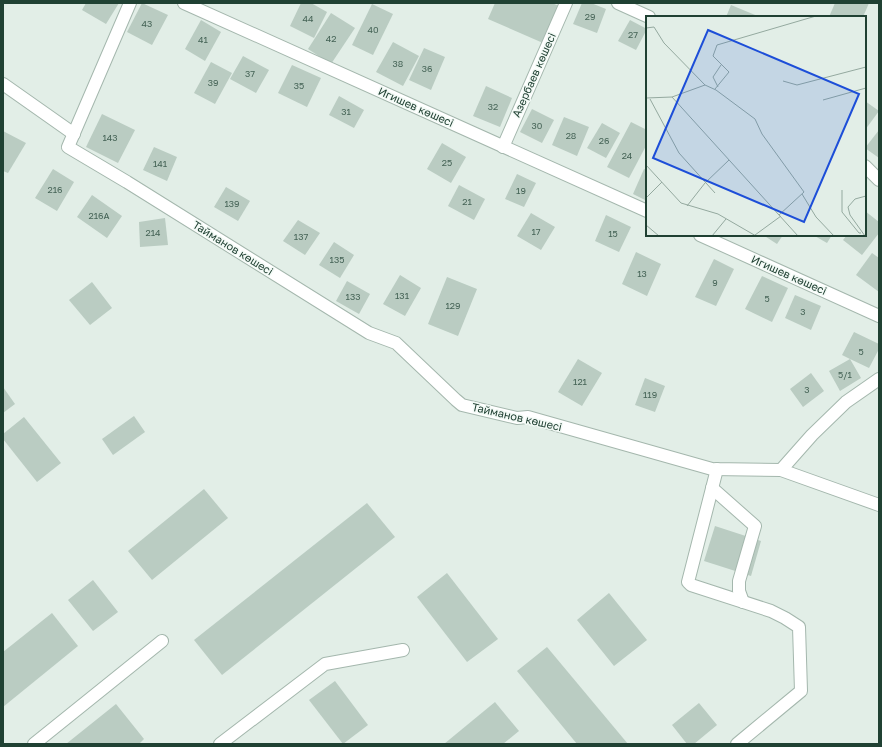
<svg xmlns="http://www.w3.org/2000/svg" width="882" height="747" font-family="'Golos Text',sans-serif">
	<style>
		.building { fill: #baccc2 }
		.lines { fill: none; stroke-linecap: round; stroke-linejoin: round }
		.minor-casing { stroke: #a4b7ad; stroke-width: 14 }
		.minor { stroke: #fff; stroke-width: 12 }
		.labels { text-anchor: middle; stroke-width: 3; stroke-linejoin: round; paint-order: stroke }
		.number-label { font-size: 9px; fill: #466457 }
		.street-label { font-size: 11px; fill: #204133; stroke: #f3faf6 }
		.inset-road { fill: none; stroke: #94a99f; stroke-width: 1 }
		.view { fill: #1d4ed8; fill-opacity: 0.15; stroke: #1d4ed8; stroke-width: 2 }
		.inset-edge { fill: none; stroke: #204133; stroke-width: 2 }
	</style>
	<rect width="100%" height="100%" fill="#e2eee7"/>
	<g class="building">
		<polygon points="86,3 119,3 106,24 82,10"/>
		<polygon points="142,3 168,15 152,45 127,32"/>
		<polygon points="301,3 311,3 327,12 314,38 290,26"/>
		<polygon points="495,3 552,3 559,6 543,43 488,19"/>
		<polygon points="582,3 591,3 606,9 597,33 573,24"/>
		<polygon points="835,3 869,3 863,17 829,17"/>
		<polygon points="372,4 393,14 373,55 352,45"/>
		<polygon points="731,5 760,17 726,17"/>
		<polygon points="331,13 355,28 331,64 308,49"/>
		<polygon points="201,20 221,32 205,61 185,49"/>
		<polygon points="630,20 647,29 636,50 618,41"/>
		<polygon points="393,42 419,56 403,86 376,72"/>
		<polygon points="424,48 445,57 431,90 409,80"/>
		<polygon points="243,56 269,70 256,93 230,79"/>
		<polygon points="211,62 232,73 215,104 194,93"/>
		<polygon points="292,65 321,78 307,107 278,93"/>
		<polygon points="486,86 512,98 500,127 473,116"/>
		<polygon points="339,96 364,110 354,128 329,115"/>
		<polygon points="865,101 879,111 865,130"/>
		<polygon points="532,109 554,120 542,143 520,132"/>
		<polygon points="102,114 135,130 118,163 86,147"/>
		<polygon points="564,117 589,127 577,156 552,145"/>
		<polygon points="631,122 647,130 647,144 629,178 607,167"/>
		<polygon points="602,123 620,133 606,158 587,148"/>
		<polygon points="879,130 879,158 865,148"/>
		<polygon points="3,131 26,143 8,173 3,171"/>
		<polygon points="442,143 466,157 451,183 427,169"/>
		<polygon points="154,147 177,157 167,181 143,170"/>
		<polygon points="53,169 74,182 57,211 35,198"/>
		<polygon points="644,169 647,170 647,201 633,194"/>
		<polygon points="517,174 536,183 524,207 505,199"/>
		<polygon points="459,185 485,199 474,220 448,206"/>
		<polygon points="226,187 250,201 238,221 214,207"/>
		<polygon points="92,195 122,216 107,238 77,217"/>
		<polygon points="865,211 879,222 879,233 862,255 843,240 847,235 865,235"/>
		<polygon points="531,213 555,227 541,250 517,236"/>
		<polygon points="606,215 631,227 619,252 595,241"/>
		<polygon points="165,218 168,245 140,247 139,222"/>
		<polygon points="298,220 320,233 305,255 283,241"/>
		<polygon points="763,235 783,235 777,244"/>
		<polygon points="813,235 832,235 827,243"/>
		<polygon points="334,242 354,255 340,278 319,265"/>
		<polygon points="636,252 661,264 647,296 622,284"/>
		<polygon points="872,253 879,258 879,292 856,275"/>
		<polygon points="714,259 734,269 716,306 695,297"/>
		<polygon points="400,275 421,288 405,316 383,304"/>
		<polygon points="762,276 788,288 772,322 745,309"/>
		<polygon points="447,277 477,289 458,336 428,324"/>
		<polygon points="347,281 370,294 359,314 336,301"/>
		<polygon points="92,282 112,308 90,325 69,300"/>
		<polygon points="795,295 821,306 811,330 785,318"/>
		<polygon points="854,332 879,344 879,349 869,368 850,359 861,378 840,391 829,371 850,359 842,355"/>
		<polygon points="578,359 602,373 582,406 558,392"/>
		<polygon points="811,373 824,391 803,407 790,389"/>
		<polygon points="645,378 665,386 655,412 635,405"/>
		<polygon points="3,387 15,404 3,413"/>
		<polygon points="134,416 145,432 113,455 102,439"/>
		<polygon points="24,417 61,463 37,482 3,439 3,434"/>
		<polygon points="204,489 228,518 152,580 128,551"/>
		<polygon points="367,503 395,537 222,675 194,640"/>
		<polygon points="715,526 761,541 751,576 704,561"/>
		<polygon points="447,573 498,639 467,662 417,597"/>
		<polygon points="93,580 118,612 93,631 68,600"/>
		<polygon points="609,593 647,640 614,666 577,620"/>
		<polygon points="52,613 78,646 3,707 3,652"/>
		<polygon points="547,647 628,744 577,744 517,671"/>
		<polygon points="335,681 368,725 343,744 309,700"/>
		<polygon points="495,702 519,731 503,744 444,744"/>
		<polygon points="699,703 717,725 694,744 687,744 672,725"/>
		<polygon points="116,704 144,739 139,744 66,744"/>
	</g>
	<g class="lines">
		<defs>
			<g id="minor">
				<polyline points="130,3 68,147 127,182 369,333 396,343 456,400 462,405 517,418 528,417 712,469 781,470 879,505"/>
				<polyline points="184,3 647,211"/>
				<polyline points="618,3 649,17"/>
				<polyline points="3,84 74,134"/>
				<polyline points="503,147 566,3"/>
				<polyline points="865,166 879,180"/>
				<polyline points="700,235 879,316"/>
				<polyline points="717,469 688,582 691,585 771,611 785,618 799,627 801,691 737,744"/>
				<polyline points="781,470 812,435 846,402 879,379"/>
				<polyline points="712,488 755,526 739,581 739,591 743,602"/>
				<polyline points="34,744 162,641"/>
				<polyline points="220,744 325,664 403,650"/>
			</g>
		</defs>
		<use href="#minor" class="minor-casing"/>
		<use href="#minor" class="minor"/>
	</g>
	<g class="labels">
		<g class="number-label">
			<text x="590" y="20">29</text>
			<text x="308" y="22">44</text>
			<text x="147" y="27">43</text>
			<text x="373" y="33">40</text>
			<text x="633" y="38">27</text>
			<text x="331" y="42">42</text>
			<text x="203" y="43">41</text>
			<text x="398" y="67">38</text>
			<text x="427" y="72">36</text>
			<text x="250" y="77">37</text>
			<text x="213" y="86">39</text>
			<text x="299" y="89">35</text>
			<text x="493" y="110">32</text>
			<text x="346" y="115">31</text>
			<text x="537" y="129">30</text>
			<text x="571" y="139">28</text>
			<text x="110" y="141">143</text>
			<text x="604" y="144">26</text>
			<text x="627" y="159">24</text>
			<text x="447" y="166">25</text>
			<text x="160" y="167">141</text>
			<text x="55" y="193">216</text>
			<text x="521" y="194">19</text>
			<text x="467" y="205">21</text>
			<text x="232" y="207">139</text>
			<text x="99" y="219">216А</text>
			<text x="536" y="235">17</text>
			<text x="153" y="236">214</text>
			<text x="613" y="237">15</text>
			<text x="301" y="240">137</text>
			<text x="337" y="263">135</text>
			<text x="642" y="277">13</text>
			<text x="715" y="286">9</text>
			<text x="402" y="299">131</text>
			<text x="353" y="300">133</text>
			<text x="767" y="302">5</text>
			<text x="453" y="309">129</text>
			<text x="803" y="315">3</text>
			<text x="861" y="355">5</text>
			<text x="845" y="378">5/1</text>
			<text x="580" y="385">121</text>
			<text x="807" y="393">3</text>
			<text x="650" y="398">119</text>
		</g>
		<g class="street-label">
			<text transform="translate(534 75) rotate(-66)" y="4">Азербаев көшесі</text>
			<text transform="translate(416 107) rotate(24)" y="4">Игишев көшесі</text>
			<text transform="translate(233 248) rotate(32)" y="4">Тайманов көшесі</text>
			<text transform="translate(789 275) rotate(24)" y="4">Игишев көшесі</text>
			<text transform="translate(517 417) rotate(13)" y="4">Тайманов көшесі</text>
		</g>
	</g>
	<g transform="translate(646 16)">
		<rect width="220" height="220" fill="#e2eee7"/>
		<path class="inset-road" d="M 0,12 L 8,11 L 18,27 L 59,69 L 70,74 L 109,103 L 116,118 L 158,176 L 133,199M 137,65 L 151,69 L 220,51M 72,71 L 67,61 L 75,49M 69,73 L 83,56 L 67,40 L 71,29 L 170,0M 26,81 L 152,220M 0,82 L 26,81 L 59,69M 4,83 L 33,137 L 69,177M 177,84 L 220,72M 0,149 L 35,187 L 72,198 L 110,220M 196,174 L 196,196 L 213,217 L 215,217M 156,178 L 170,201 L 188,220M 0,182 L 16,166M 41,190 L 59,167 L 83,144M 0,209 L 13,220M 109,219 L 135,200M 66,220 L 80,203M 219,220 L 204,199 L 202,191 L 209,183 L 220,180"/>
		<path class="view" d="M 62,14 L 213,78 L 158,206 L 7,142 Z"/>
		<rect width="220" height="220" class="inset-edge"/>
	</g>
	<rect width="882" height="747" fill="none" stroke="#204133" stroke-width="8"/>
</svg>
